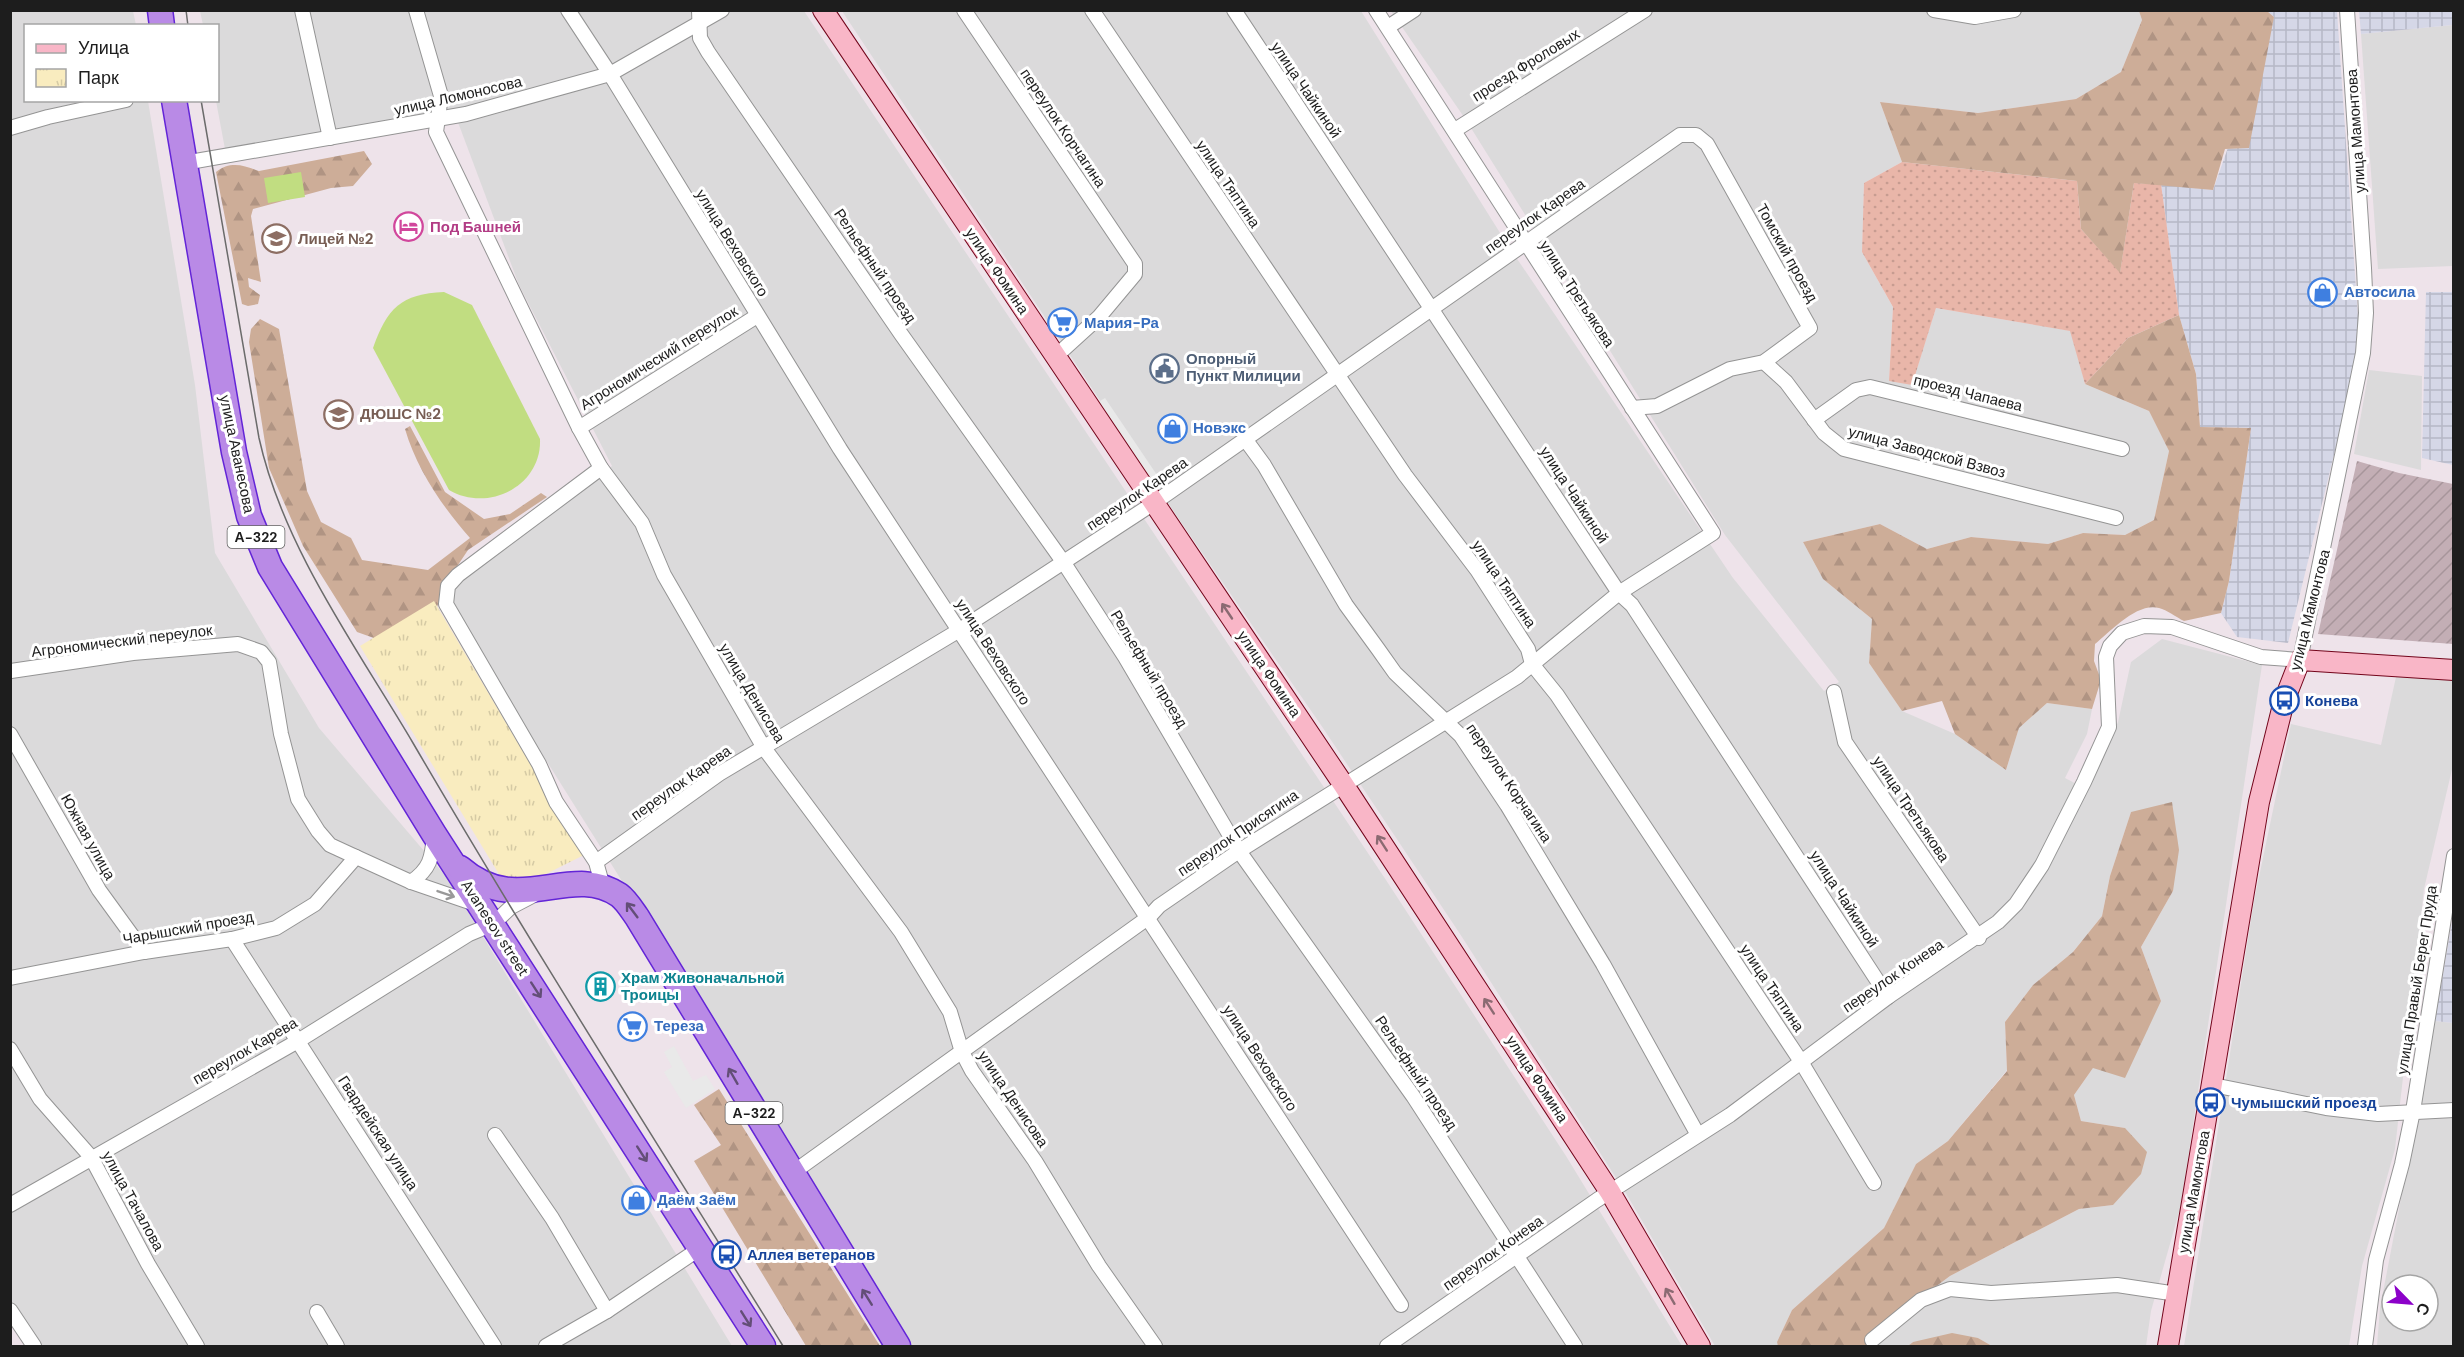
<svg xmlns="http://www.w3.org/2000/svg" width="2464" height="1357" font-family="'DM Sans',sans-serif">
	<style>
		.residential { fill: #dbdadb; fill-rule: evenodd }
		.industrial { fill: url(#industrial-grid) }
		.construction { fill: url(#construction-furrows) }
		.grass { fill: url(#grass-dots) }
		.forest { fill: url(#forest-firs) }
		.park { fill: url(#park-tufts) }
		.pitch { fill: #c1dd81 }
		.parking { fill: #e9e9e9 }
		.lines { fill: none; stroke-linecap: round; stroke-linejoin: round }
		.street-casing { stroke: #949494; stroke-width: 16 }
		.secondary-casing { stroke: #73051b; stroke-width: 22 }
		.highway-casing { stroke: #6325d7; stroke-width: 27 }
		.street { stroke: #fff; stroke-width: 14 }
		.secondary { stroke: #f9b6c7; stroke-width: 20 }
		.highway { stroke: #b98ae6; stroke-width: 24 }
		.tram { stroke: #6b6b6b; stroke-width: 1.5 }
		.oneway { stroke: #8b6a72 }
		.oneway2 { stroke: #999 }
		.oneway3 { stroke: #634e77 }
		.labels { text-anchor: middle; stroke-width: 6; stroke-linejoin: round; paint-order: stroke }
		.shield { fill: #fff; stroke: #616161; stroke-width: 1.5 }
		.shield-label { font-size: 14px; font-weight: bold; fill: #1d1d1d }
		.street-label { font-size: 15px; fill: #1d1d1d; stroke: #fff }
		.hotel-label { font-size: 15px; font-weight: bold; fill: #b23c85; stroke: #fff; text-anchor: start }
		.education-label { font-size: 15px; font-weight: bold; fill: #785e54; stroke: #fff; text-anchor: start }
		.shop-label { font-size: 15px; font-weight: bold; fill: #366cbe; stroke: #fff; text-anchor: start }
		.service-label { font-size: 15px; font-weight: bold; fill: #4e5e75; stroke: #fff; text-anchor: start }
		.transit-label { font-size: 15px; font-weight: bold; fill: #164399; stroke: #fff; text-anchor: start }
		.culture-label { font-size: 15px; font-weight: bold; fill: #0d838f; stroke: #fff; text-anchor: start }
	</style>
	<defs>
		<pattern id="industrial-grid" width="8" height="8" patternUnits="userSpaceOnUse" patternTransform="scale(1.5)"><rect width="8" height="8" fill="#d5d7e7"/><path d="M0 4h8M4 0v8" fill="none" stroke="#b6b8c6"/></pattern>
		<pattern id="construction-furrows" width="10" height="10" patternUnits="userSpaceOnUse" patternTransform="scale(1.5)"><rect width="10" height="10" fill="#c3aeb5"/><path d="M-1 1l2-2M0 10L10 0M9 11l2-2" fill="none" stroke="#a7959b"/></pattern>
		<pattern id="grass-dots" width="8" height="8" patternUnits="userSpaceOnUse" patternTransform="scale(1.5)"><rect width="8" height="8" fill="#e9b6a9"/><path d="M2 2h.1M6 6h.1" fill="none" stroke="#c79c91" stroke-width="1.8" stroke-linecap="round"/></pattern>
		<pattern id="forest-firs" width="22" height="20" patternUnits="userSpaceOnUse" patternTransform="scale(1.5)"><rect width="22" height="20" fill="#cdad98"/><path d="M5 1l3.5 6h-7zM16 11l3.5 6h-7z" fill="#b09483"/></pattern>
		<pattern id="park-tufts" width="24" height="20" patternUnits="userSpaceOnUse" patternTransform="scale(1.5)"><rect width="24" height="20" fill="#f9ecbf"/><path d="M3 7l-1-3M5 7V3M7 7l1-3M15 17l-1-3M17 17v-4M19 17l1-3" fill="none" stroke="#d5caa4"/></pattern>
	</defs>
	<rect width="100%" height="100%" fill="#eee3ea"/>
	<g class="residential">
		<polygon points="11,11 133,11 136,25 26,26 26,100 148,101 195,385 215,553 319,728 448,879 732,1346 29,1346 11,1317"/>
		<polygon points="200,11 804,11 1384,877 1566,1156 1682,1346 907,1346 696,999 448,604 454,584 612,466 519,285 453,109 225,149 216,101 218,26 203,25"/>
		<polygon points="842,11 1361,11 1507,244 1733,578 1824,691 1839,682 1725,535 1466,120 1391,11 2139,11 2142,20 2121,72 2076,99 1978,113 1880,102 1902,162 1864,183 1862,252 1893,307 1889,381 1912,384 1936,308 2071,331 2085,384 2149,411 2169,451 2154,520 2125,535 2083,533 2048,544 1971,537 1927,549 1880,524 1803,542 1823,579 1872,619 1869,663 1902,711 1955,734 2006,770 2019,728 2047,703 2092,709 2087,734 2065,778 2088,790 2118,722 2131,662 2162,639 2262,665 2181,1205 2151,1311 2146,1346 1992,1346 1978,1338 1913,1342 1908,1346 1869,1346 1868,1337 1950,1276 2079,1209 2113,1205 2125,1128 2081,1121 2074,1095 2093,1068 2161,1001 2141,947 2173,891 2131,812 2110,876 2102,916 2073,952 2033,985 2005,1022 2007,1070 1948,1141 1916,1164 1884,1228 1792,1310 1777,1342 1778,1346 1715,1346 1627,1195 1462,937 1323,728 1172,509"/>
		<polygon points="2453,25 2453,266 2378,269 2361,34"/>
		<polygon points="2369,370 2422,376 2421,470 2354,454"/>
		<polygon points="2396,677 2453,679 2453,765 2424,889 2395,1149 2362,1266 2349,1346 2184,1346 2254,901 2291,724 2381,745"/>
		<path d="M 2435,1021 L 2453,1023 L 2453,1346 L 2377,1346 L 2380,1308 ZM 2392,1285 L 2428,1285 L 2428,1321 L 2392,1321 Z"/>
	</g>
	<g class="industrial">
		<polygon points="2267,11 2337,11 2360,348 2288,643 2237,637 2221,613 2229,581 2251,428 2200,427 2196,374 2179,315 2161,184 2213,190 2274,17"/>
		<polygon points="2359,11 2453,11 2453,25 2361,34"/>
		<polygon points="2426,292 2453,292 2453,465 2422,458"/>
		<polygon points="2453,916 2453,1023 2435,1021"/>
	</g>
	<polygon class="construction" points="2357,461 2399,473 2453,484 2453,644 2318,634"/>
	<polygon class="grass" points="1902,162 2077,181 2081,229 2120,272 2134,183 2161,184 2179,315 2128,338 2085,384 2070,331 1936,308 1912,385 1889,381 1893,307 1862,252 1864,183"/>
	<g class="forest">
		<polygon points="2139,11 2267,11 2274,17 2249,148 2225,149 2213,190 2134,183 2120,273 2081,229 2077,181 1902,162 1880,102 1978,113 2076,99 2121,72 2142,20"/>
		<path d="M 364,151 L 372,164 L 353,186 L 331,188 L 253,209 L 251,216 L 261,282 L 248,278 L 249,287 L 260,295 L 258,304 L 248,306 L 242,304 L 216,172 C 230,161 243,165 259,171 Z"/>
		<path d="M 2179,315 L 2196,374 L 2200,427 L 2251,428 L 2229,581 L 2221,613 L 2184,621 C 2176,617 2167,610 2159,608 C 2137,602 2111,631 2095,644 L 2094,661 L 2101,680 L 2092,709 L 2047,703 L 2019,728 L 2006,770 L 1955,734 L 1942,701 L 1902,711 L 1869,663 L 1872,619 L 1823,579 L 1803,542 L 1880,524 L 1927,549 L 1971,537 L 2048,544 L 2083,533 L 2125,535 L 2154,520 L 2169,451 L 2149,411 L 2085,384 L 2128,338 Z"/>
		<path d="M 260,319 L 279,329 L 307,491 L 321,522 L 351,538 L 362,560 L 428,570 L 470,538 C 442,506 417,470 405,429 L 410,426 L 445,492 L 484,519 L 510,514 L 541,493 L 547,497 L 468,550 L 444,586 L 434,616 L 388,643 L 357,632 L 303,546 L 269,468 L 249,342 L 251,329 Z"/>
		<polygon points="2172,802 2179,850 2173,891 2141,947 2161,1001 2125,1078 2093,1068 2074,1095 2081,1121 2125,1128 2147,1152 2141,1174 2113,1205 2079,1209 1950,1276 1868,1337 1869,1346 1778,1346 1777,1342 1792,1310 1884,1228 1916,1164 1948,1141 2007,1071 2005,1022 2033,985 2073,952 2102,916 2110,876 2131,812"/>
		<polygon points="719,1089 880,1346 806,1346 694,1161 721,1145 694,1105"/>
		<polygon points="1952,1333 1978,1338 1992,1346 1908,1346 1913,1342"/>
	</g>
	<polygon class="park" points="434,601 584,855 538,878 502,879 360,646"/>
	<g class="pitch">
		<polygon points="301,172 305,197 268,203 264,178"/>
		<path d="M 444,292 L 472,305 L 540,439 C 542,486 488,513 449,490 L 373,348 C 387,308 401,294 444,292 Z"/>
	</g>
	<g class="parking">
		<polygon points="1105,398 1157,475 1147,481 1095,404"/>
		<polygon points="674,1046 693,1081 706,1075 715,1089 686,1108 664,1072 672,1067 664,1052"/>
	</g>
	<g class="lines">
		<defs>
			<g id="street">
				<polyline points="302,10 330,138"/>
				<polyline points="416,10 441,96 436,132 579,428 601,468 642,523 664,575 764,748 901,932 950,1012 962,1052 972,1071 1035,1161 1099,1266 1155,1346"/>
				<polyline points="568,10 610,74 840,449 1401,1305"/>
				<polyline points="699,10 700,38 708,52 901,334 1064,563 1125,657 1239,851 1413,1096 1575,1346"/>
				<polyline points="964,10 1135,264 1135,274 1099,317 1055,357"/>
				<polyline points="1092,10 1405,475 1477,570 1528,649 1532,664 1557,695 1800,1060 1874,1183"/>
				<polyline points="1234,10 1619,593 1632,605 1888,997"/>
				<polyline points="1934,10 1975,17 2014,10"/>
				<polyline points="1388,27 1414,10"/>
				<polyline points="10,128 48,117 126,100"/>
				<polyline points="1455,130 1645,10"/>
				<polyline points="184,163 466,114 610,74 722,10"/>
				<polyline points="1764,362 1786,382 1824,433 1844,449 2116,518"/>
				<polyline points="1814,420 1856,390 1870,387 2122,449"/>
				<polyline points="579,428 757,316"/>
				<polyline points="1245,439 1264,465 1346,605 1378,649 1395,673 1461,736 1507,805 1603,964 1698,1135"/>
				<polyline points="601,468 458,575 448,586 446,604 539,764 556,802 596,862 603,887"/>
				<polyline points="11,671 133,653 238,644 261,652 269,662 281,734 298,799 318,831 330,845 356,857"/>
				<polyline points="1834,692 1845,742 1979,938"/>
				<polyline points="10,734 99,890 144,952"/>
				<polyline points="596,862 719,774 958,631 1154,503 1680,135 1696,135 1707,144 1810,328 1764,362 1730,369 1657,406 1632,408"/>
				<path d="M 411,882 C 430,869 432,858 434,836"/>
				<polyline points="232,939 494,1346"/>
				<polyline points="10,978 144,952 232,939 276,928 315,904 356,857 411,882 478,905"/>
				<polyline points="10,1049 40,1099 91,1157 148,1264 197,1346"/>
				<polyline points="2213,1085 2326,1108 2378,1114 2454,1110"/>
				<polyline points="495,1135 552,1218 607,1311"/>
				<polyline points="791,1174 1149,917 1159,906 1239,851 1517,677 1619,593 1713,533 1376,10"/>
				<polyline points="10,1205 298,1041 469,934 493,924 511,907 534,895"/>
				<polyline points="10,1310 34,1346"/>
				<polyline points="317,1312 337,1346"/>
				<polyline points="1872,1340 1921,1300 1950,1289 1991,1293 2117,1285 2177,1294"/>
				<polyline points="546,1346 607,1311 702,1247"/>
				<polyline points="1387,1346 1597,1200 1730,1115 1888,997 1998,922 2016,904 2042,865 2084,782 2109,727 2106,657 2110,646 2122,633 2144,626 2172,627 2261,657 2300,660 2363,353 2366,313 2364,268 2347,10"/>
				<polyline points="2365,1346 2376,1260 2402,1164 2413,1111 2454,856"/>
			</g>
			<g id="secondary">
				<polyline points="823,10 1343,784 1610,1192 1700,1346"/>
				<polyline points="2168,1346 2259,802 2284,701 2300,660 2454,670"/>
			</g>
			<g id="highway">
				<polyline points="160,10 162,26"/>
				<polyline points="174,100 234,452 249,516 270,567 434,834 763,1346"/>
				<path d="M 460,868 C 518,919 569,862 619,895 C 626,900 632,910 637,917 L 898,1346"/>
			</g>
		</defs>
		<use href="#street" class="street-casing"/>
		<use href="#secondary" class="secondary-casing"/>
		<use href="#highway" class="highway-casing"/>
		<use href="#street" class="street"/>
		<use href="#secondary" class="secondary"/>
		<use href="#highway" class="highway"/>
		<g class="tram">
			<polyline points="186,10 188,26"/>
			<path d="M 201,100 L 259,438 C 283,547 357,648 413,743 C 532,947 659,1146 783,1346"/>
		</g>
	</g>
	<defs><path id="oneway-shaft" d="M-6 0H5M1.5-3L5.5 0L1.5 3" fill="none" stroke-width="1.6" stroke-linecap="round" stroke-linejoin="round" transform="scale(1.5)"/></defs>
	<g class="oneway">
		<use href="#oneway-shaft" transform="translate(1227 611) rotate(-124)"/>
		<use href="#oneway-shaft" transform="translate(1382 843) rotate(-123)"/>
		<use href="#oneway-shaft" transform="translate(1489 1006) rotate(-123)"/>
		<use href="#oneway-shaft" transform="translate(1670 1296) rotate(-120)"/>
	</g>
	<use class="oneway2" href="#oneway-shaft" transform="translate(446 894) rotate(19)"/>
	<g class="oneway3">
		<use href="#oneway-shaft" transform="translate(632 910) rotate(-127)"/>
		<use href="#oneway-shaft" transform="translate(536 990) rotate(57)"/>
		<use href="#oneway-shaft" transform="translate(733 1076) rotate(-120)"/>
		<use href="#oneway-shaft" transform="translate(642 1154) rotate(57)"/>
		<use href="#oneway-shaft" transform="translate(867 1297) rotate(-122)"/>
		<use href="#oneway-shaft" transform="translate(746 1319) rotate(58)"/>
	</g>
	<defs>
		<symbol id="hotel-ring" viewBox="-11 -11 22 22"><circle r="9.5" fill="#fff" stroke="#d1479c" stroke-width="1.5"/><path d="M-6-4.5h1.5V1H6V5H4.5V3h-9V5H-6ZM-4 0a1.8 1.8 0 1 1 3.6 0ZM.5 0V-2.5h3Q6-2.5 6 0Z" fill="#d1479c"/></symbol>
		<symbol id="school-ring" viewBox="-11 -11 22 22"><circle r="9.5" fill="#fff" stroke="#8d6e63" stroke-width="1.5"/><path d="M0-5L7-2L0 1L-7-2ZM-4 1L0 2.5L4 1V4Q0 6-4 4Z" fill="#8d6e63"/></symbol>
		<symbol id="shop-ring" viewBox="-11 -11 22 22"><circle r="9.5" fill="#fff" stroke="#3f7fe0" stroke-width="1.5"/><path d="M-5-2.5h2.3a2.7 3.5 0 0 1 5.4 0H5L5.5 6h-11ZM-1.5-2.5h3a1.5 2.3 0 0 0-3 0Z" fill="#3f7fe0"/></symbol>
		<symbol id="supermarket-ring" viewBox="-11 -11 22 22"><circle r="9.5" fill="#fff" stroke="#3f7fe0" stroke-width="1.5"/><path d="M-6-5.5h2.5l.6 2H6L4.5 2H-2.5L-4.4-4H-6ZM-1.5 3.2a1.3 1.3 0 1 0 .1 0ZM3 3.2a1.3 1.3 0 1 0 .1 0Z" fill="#3f7fe0"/></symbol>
		<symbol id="civic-ring" viewBox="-11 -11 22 22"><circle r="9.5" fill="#fff" stroke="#5c6f8a" stroke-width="1.5"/><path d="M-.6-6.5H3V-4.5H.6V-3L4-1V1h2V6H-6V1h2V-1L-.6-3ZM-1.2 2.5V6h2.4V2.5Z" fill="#5c6f8a"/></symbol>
		<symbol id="bus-ring" viewBox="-11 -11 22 22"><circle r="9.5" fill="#fff" stroke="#1a4fb4" stroke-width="1.5"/><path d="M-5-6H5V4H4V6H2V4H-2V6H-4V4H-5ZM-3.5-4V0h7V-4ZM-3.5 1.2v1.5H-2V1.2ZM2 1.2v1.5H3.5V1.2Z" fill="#1a4fb4"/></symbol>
		<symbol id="building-ring" viewBox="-11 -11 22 22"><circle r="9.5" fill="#fff" stroke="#0f9aa8" stroke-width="1.5"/><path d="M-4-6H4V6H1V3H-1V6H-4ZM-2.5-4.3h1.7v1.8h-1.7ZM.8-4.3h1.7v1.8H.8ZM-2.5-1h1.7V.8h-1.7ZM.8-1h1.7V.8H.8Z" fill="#0f9aa8"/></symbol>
	</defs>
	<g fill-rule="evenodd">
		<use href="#hotel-ring" x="392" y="210" width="33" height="33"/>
		<use href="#school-ring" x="260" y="222" width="33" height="33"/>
		<use href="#shop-ring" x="2306" y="276" width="33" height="33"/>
		<use href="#supermarket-ring" x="1046" y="306" width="33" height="33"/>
		<use href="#civic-ring" x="1148" y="352" width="33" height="33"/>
		<use href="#school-ring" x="322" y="398" width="33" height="33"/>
		<use href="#shop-ring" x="1156" y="412" width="33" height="33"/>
		<use href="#bus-ring" x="2268" y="684" width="33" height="33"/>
		<use href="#building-ring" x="584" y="970" width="33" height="33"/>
		<use href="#supermarket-ring" x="616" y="1010" width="33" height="33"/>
		<use href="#bus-ring" x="2194" y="1086" width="33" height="33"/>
		<use href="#shop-ring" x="620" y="1184" width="33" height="33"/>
		<use href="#bus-ring" x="710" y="1238" width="33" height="33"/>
	</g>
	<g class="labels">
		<g class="shield">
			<rect x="227.5" y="526" width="57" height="22" rx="4.5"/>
			<rect x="725.5" y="1102" width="57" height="22" rx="4.5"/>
		</g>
		<g class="shield-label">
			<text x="256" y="542">А-322</text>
			<text x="754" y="1118">А-322</text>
		</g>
		<g class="street-label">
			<text transform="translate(1526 65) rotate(-32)" y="5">проезд Фроловых</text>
			<text transform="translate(1306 90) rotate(56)" y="5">улица Чайкиной</text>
			<text transform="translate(458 96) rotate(-13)" y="5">улица Ломоносова</text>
			<text transform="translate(1063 128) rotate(56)" y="5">переулок Корчагина</text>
			<text transform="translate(2356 131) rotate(-94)" y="5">улица Мамонтова</text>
			<text transform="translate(1228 184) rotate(56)" y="5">улица Тяптина</text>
			<text transform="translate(1535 216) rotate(-35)" y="5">переулок Карева</text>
			<text transform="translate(732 243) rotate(58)" y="5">улица Веховского</text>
			<text transform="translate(1787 253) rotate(61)" y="5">Томский проезд</text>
			<text transform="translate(875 266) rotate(56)" y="5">Рельефный проезд</text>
			<text transform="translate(997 271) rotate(56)" y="5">улица Фомина</text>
			<text transform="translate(1577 294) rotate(57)" y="5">улица Третьякова</text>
			<text transform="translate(659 358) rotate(-32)" y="5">Агрономический переулок</text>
			<text transform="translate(1968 393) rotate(14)" y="5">проезд Чапаева</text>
			<text transform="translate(1927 452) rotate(15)" y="5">улица Заводской Взвоз</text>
			<text transform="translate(237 454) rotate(78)" y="5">улица Аванесова</text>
			<text transform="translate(1137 494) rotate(-34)" y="5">переулок Карева</text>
			<text transform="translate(1574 495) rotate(57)" y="5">улица Чайкиной</text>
			<text transform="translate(1504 584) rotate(56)" y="5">улица Тяптина</text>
			<text transform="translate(2310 610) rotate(-76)" y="5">улица Мамонтова</text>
			<text transform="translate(122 641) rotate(-7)" y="5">Агрономический переулок</text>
			<text transform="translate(993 652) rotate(57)" y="5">улица Веховского</text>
			<text transform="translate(1149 669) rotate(59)" y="5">Рельефный проезд</text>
			<text transform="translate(1269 674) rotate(56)" y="5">улица Фомина</text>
			<text transform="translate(752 693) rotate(59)" y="5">улица Денисова</text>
			<text transform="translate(681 783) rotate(-35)" y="5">переулок Карева</text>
			<text transform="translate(1509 783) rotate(56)" y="5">переулок Корчагина</text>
			<text transform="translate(1911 809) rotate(56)" y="5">улица Третьякова</text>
			<text transform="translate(1238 833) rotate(-34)" y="5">переулок Присягина</text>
			<text transform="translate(88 837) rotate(61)" y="5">Южная улица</text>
			<text transform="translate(1844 899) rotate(57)" y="5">улица Чайкиной</text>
			<text transform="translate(188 928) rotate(-10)" y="5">Чарышский проезд</text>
			<text transform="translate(495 928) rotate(57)" y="5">Avanesov street</text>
			<text transform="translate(1893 976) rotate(-34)" y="5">переулок Конева</text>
			<text transform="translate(2417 980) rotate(-81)" y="5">улица Правый Берег Пруда</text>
			<text transform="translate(1772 988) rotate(56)" y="5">улица Тяптина</text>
			<text transform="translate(245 1051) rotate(-30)" y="5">переулок Карева</text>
			<text transform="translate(1260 1058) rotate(57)" y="5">улица Веховского</text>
			<text transform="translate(1416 1073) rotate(56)" y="5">Рельефный проезд</text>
			<text transform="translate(1537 1079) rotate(57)" y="5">улица Фомина</text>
			<text transform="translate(1013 1099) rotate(56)" y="5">улица Денисова</text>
			<text transform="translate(378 1133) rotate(57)" y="5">Гвардейская улица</text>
			<text transform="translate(2194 1192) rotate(-80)" y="5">улица Мамонтова</text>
			<text transform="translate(133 1201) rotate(61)" y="5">улица Тачалова</text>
			<text transform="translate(1493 1253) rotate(-35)" y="5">переулок Конева</text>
		</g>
		<g class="hotel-label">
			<text x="430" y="232">Под Башней</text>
		</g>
		<g class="education-label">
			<text x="298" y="244">Лицей №2</text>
			<text x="360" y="419">ДЮШС №2</text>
		</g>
		<g class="shop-label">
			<text x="2344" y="297">Автосила</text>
			<text x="1084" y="328">Мария-Ра</text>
			<text x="1193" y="433">Новэкс</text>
			<text x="654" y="1031">Тереза</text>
			<text x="657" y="1205">Даём Заём</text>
		</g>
		<g class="service-label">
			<text x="1186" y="364">Опорный<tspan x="1186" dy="17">Пункт Милиции</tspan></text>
		</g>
		<g class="transit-label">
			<text x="2305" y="706">Конева</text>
			<text x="2231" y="1108">Чумышский проезд</text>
			<text x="747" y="1260">Аллея ветеранов</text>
		</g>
		<g class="culture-label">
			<text x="621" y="983">Храм Живоначальной<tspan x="621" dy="17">Троицы</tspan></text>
		</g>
	</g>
	<rect width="2464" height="1357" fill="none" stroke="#1d1d1d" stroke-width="24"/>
	<rect x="24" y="24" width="195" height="78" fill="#ffffff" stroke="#a5a5a5" stroke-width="1.5"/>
	<rect x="36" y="44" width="30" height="9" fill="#f9b6c7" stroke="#a5a5a5" stroke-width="1.5"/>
	<text x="78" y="54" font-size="18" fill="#1d1d1d">Улица</text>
	<rect x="36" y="69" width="30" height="18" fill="url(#park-tufts)" stroke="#a5a5a5" stroke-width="1.5"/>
	<text x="78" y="84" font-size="18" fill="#1d1d1d">Парк</text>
	<g transform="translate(2410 1303) rotate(115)"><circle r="28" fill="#ffffff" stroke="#a5a5a5" stroke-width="1.5"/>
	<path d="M0-4.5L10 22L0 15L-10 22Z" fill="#8c01c9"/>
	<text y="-9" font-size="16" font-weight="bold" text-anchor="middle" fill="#1d1d1d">С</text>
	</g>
</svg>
